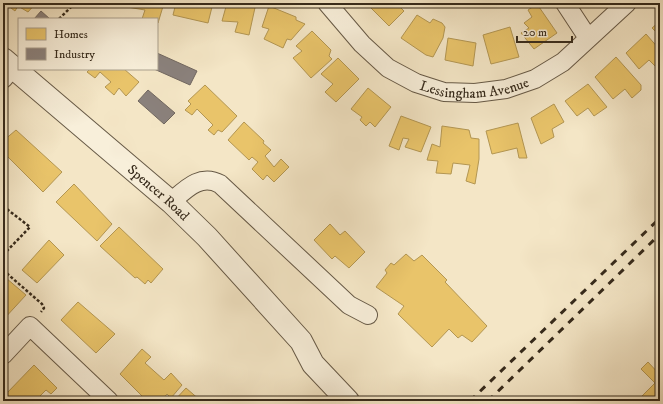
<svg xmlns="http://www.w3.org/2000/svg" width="663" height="404" font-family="'IM FELL DW Pica',serif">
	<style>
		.homes { fill: #e9c46a; stroke: #b39652 }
		.industry { fill: #8a817c; stroke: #71675f }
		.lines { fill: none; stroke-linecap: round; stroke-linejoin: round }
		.minor-casing { stroke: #665946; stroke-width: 20 }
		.tertiary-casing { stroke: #665946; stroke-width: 24 }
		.path { stroke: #362a1b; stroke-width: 2.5; stroke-dasharray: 3 2; stroke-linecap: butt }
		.minor { stroke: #f8efda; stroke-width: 18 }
		.tertiary { stroke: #f8efda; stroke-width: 22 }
		.rail { stroke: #362a1b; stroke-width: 3; stroke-dasharray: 7 7; stroke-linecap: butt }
		.labels { text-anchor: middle; stroke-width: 4; stroke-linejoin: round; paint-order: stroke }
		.street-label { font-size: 14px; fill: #362a1b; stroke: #f8efda }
	</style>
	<rect width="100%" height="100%" fill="#f4e6c6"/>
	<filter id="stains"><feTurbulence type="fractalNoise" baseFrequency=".005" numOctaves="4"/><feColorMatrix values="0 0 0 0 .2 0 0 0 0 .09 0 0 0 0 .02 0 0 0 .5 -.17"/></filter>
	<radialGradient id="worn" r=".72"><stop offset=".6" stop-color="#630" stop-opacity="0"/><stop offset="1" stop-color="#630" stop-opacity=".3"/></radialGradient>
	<g class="homes">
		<polygon points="9,3 36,3 28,12 18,6 15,11 7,5"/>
		<polygon points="128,3 164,3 158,23 157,19 142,19 145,10 127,7"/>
		<polygon points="176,3 213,3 208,23 173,15"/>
		<polygon points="227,3 256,3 249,35 235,32 238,22 222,21"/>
		<polygon points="370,3 396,3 404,11 389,26 368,5"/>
		<polygon points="537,4 557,33 534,49 521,33 529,28 524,23 532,17 528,10"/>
		<polygon points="269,6 296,17 296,20 305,24 291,40 287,39 283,48 264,39 269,29 262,27"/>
		<polygon points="417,15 430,23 433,19 442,23 445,27 443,38 433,57 426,55 401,38"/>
		<polygon points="660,21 660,36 652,28"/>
		<polygon points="510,27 519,57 491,64 483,35"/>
		<polygon points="312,31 331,50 329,56 332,59 311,78 293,58 302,51 296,46"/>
		<polygon points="646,34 660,50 660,58 659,59 660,61 660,71 649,60 639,69 626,53"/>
		<polygon points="448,38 476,43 473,66 445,60"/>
		<polygon points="616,57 641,85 641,90 632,98 625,89 613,99 595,77"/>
		<polygon points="338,58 359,79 336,102 325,92 333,84 321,74"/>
		<polygon points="90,69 124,69 139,82 126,96 119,88 114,95 105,87 111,82 100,72 95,78 87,72"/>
		<polygon points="588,84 607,107 594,116 588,108 577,116 565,101"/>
		<polygon points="205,85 237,116 222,132 218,130 214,135 208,130 213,125 197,109 192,115 185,110 191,104 188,101"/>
		<polygon points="368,88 391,107 375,127 370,122 366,126 360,120 362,117 351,109"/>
		<polygon points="554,104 564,122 552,129 554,137 541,144 531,118"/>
		<polygon points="401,116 431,127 421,152 405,147 409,139 403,138 399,150 389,146"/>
		<polygon points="244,122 264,141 263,143 271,150 265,156 274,167 281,159 289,167 274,182 267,175 263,180 252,169 258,162 252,157 249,160 228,140"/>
		<polygon points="518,123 527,158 519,158 517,148 492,154 486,131"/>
		<polygon points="442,126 469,130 471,138 479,139 479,159 475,184 466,181 470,165 453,163 451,174 436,173 438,161 427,160 432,144 440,147"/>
		<polygon points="16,130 62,172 43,192 3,152 3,141"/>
		<polygon points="74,184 112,224 97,241 56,202"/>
		<polygon points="330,224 340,235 345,231 365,252 349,268 335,256 332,259 314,240"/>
		<polygon points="119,227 163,269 151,283 148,280 145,284 137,277 135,278 100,246"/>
		<polygon points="49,240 64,255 37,283 22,270"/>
		<polygon points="406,254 414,261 422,255 447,280 445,282 487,326 472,342 462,335 458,338 449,329 432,347 398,314 404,306 376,287 387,273 385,270 391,263 394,265"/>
		<polygon points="6,278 26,295 3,320 3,282"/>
		<polygon points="78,302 115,334 96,353 61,320"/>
		<polygon points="142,349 151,357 145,363 164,380 171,373 182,385 171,398 167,394 161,401 147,401 120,374"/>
		<polygon points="648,362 660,375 660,401 641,401 639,399 655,383 641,369"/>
		<polygon points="34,365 57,388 51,394 46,390 35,401 14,401 6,394"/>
		<polygon points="186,388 201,401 174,401"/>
	</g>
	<g class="industry">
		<polygon points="62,3 71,3 67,7"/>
		<polygon points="41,11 50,19 34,19"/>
		<polygon points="157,53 197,71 190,85 154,69 157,69"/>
		<polygon points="148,90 175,113 164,124 138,101"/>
	</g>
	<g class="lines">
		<defs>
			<g id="minor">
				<path id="s1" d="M 327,3 L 362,44 L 388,68 L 416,83 L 444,92 L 475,93 L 506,89 L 535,79 L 563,62 L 627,3"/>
				<polyline points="565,3 588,38"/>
				<polyline points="3,79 13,67"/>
				<path d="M 171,202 C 185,190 200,173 220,184 L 349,305 L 368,315"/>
				<polyline points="3,355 30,326 109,401"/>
			</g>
			<g id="tertiary">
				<path id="s2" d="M 3,59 L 171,202 L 207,237 L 301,341 L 313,364 L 348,401"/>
			</g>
		</defs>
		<use href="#minor" class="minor-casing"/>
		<use href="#tertiary" class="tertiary-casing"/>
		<g class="path">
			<polyline points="59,19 75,3"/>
			<polyline points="3,206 30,227 3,255"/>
			<polyline points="3,270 42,304 44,308 41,312"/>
		</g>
		<use href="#minor" class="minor"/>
		<use href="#tertiary" class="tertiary"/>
		<g class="rail">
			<polyline points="470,401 660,218"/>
			<polyline points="488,401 660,234"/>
		</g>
	</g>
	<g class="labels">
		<g class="street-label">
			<text dy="5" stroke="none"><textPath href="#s1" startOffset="181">Lessingham Avenue</textPath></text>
			<text dy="5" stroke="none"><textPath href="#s2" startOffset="205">Spencer Road</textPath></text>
		</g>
	</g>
	<rect width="663" height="404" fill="none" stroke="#f4e6c6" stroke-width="16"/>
	<rect x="4" y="4" width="655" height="396" fill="none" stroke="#362a1b" stroke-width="2"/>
	<rect x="8" y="8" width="647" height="388" fill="none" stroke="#362a1b"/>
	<rect x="18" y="18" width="140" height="52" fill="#f8efda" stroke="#aaa08e"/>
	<rect x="26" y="28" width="20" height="12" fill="#e9c46a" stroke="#aaa08e"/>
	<text x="54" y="38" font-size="12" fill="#362a1b">Homes</text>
	<rect x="26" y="48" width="20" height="12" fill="#8a817c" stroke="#aaa08e"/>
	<text x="54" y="58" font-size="12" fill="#362a1b">Industry</text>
	<path d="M517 36v6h55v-6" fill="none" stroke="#362a1b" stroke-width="2"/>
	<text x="523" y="36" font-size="12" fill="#362a1b" stroke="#f8efda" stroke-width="3" paint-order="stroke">20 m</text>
	<rect width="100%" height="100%" filter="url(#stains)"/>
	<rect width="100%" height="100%" fill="url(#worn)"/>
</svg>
